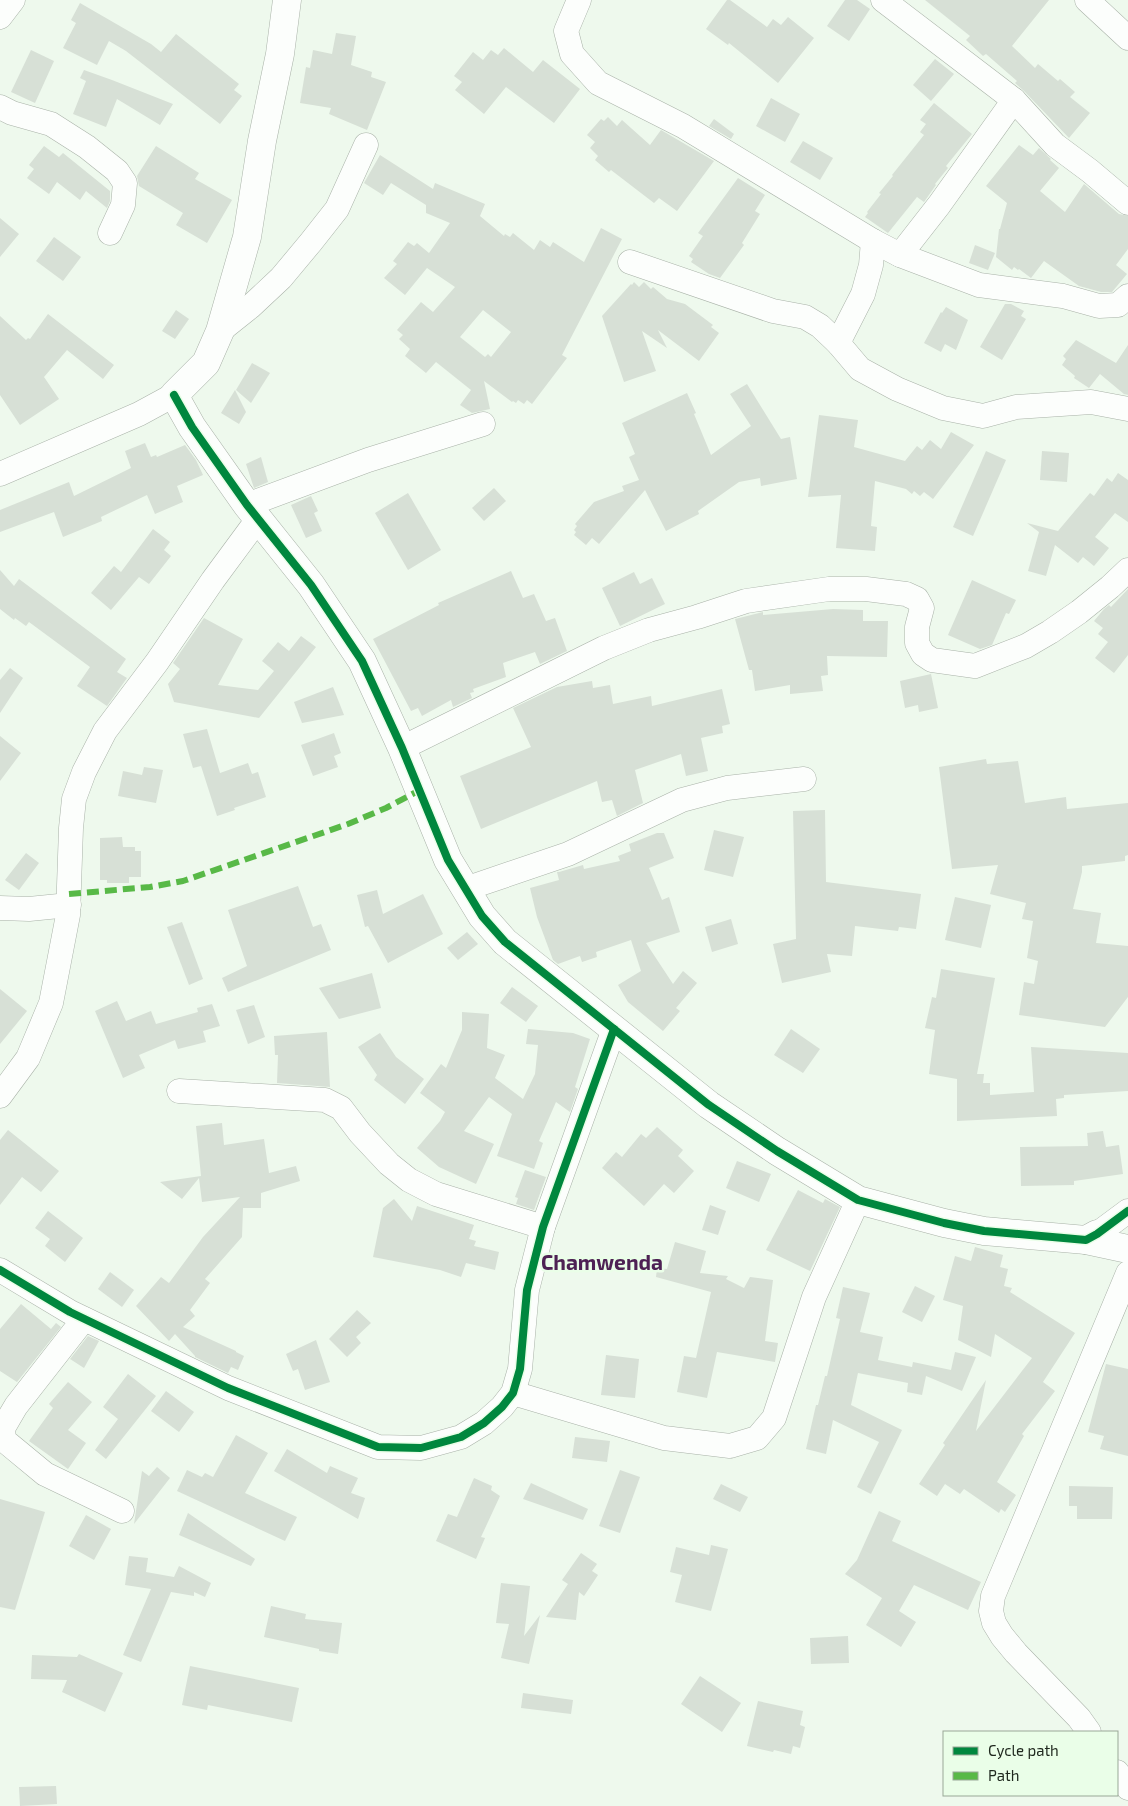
<svg xmlns="http://www.w3.org/2000/svg" width="1128" height="1806" font-family="'Exo 2',sans-serif">
	<style>
		.building { fill: #d7e0d6; fill-rule: evenodd }
		.lines { fill: none; stroke-linecap: round; stroke-linejoin: round }
		.minor-casing { stroke: #a9b2a8; stroke-width: 25 }
		.tertiary-casing { stroke: #a9b2a8; stroke-width: 29 }
		.minor { stroke: #fcfefc; stroke-width: 24 }
		.tertiary { stroke: #fcfefc; stroke-width: 28 }
		.quiet { stroke: #58b947; stroke-width: 6; stroke-dasharray: 12 6; stroke-linecap: butt }
		.cycleway-casing { stroke: #eafee8; stroke-width: 11 }
		.cycleway { stroke: #00873e; stroke-width: 8 }
		.labels { text-anchor: middle; stroke-width: 5; stroke-linejoin: round; paint-order: stroke }
		.quarter-label { font-size: 21px; font-weight: bold; fill: #4e2154; stroke: #eafee8 }
	</style>
	<rect width="100%" height="100%" fill="#eef9ed"/>
	<g class="building">
		<polygon points="727,0 730,0 767,27 773,19 781,25 788,17 814,38 778,83 729,43 728,45 706,29"/>
		<polygon points="845,0 857,0 870,9 849,41 827,26"/>
		<polygon points="925,0 1049,0 1012,46 1035,68 1038,64 1058,81 1060,79 1075,92 1070,97 1090,113 1069,138 1024,91 1015,83 1017,81 986,54 983,56 966,40 970,36"/>
		<polygon points="80,3 151,44 161,52 176,34 239,84 234,90 242,96 220,124 126,51 109,41 97,65 63,48 76,23 71,20"/>
		<polygon points="336,33 356,36 351,65 372,72 371,77 386,82 367,130 329,114 331,108 300,103 306,67 310,68 313,50 332,54"/>
		<polygon points="504,48 533,72 543,60 580,89 554,123 506,87 484,114 455,90 462,82 454,76 473,52 483,60 491,50 498,55"/>
		<polygon points="31,50 54,61 35,103 11,92"/>
		<polygon points="935,59 954,74 931,101 913,85"/>
		<polygon points="84,70 112,80 173,104 160,125 117,99 106,127 73,114 86,81 80,78"/>
		<polygon points="771,98 800,114 785,142 756,126"/>
		<polygon points="934,103 972,134 946,166 948,168 935,184 936,185 924,202 917,197 888,233 865,217 868,213 867,212 881,194 879,193 893,176 892,175 924,135 920,132 926,124 920,120"/>
		<polygon points="608,117 617,126 622,120 650,145 661,130 714,161 677,211 659,198 654,203 611,170 609,172 595,160 598,156 590,148 595,142 587,135 601,119 604,121"/>
		<polygon points="714,119 734,134 731,139 709,126"/>
		<polygon points="803,141 833,158 820,180 790,162"/>
		<polygon points="1019,145 1033,155 1039,148 1051,159 1050,160 1059,168 1040,191 1065,212 1084,184 1119,214 1128,216 1128,249 1116,265 1127,274 1112,292 1101,292 1079,286 1044,261 1031,278 1019,269 1018,270 1014,267 1012,270 996,257 999,229 1000,229 1007,203 986,186"/>
		<polygon points="44,146 59,157 63,153 110,191 110,201 107,208 86,191 80,200 57,182 49,194 27,178 34,169 29,165"/>
		<polygon points="156,146 199,173 195,179 232,200 207,243 176,225 183,213 139,186 137,176"/>
		<path d="M 380,155 L 433,189 L 435,183 L 485,204 L 480,216 L 504,236 L 505,234 L 510,237 L 513,233 L 534,250 L 540,240 L 550,247 L 553,242 L 584,262 L 601,228 L 622,239 L 562,355 L 567,358 L 532,404 L 527,400 L 524,404 L 518,400 L 516,403 L 513,401 L 512,402 L 484,381 L 490,409 L 472,413 L 460,405 L 471,390 L 436,362 L 426,373 L 405,356 L 410,349 L 399,339 L 403,335 L 397,330 L 421,302 L 433,312 L 455,287 L 427,268 L 405,295 L 384,278 L 397,264 L 393,261 L 408,242 L 414,246 L 417,243 L 429,253 L 450,223 L 426,213 L 426,205 L 391,183 L 383,195 L 364,183 ZM 483,310 L 511,332 L 491,357 L 488,354 L 485,357 L 460,337 Z"/>
		<polygon points="738,178 765,195 755,211 760,214 742,243 744,245 720,278 709,274 691,262 693,259 689,256 703,236 698,233"/>
		<polygon points="0,218 19,234 0,257"/>
		<polygon points="54,237 81,257 63,281 36,261"/>
		<polygon points="975,245 995,253 988,270 969,263"/>
		<polygon points="634,282 639,287 644,282 651,289 653,287 667,299 685,304 713,325 711,327 719,333 699,361 658,330 667,348 642,331 656,371 624,382 602,316 631,284 632,285"/>
		<polygon points="1005,304 1011,304 1024,311 1021,316 1026,319 1002,360 980,347"/>
		<polygon points="946,307 968,320 956,350 945,344 941,352 924,343 941,312 942,313"/>
		<polygon points="176,310 189,319 175,339 162,331"/>
		<polygon points="48,314 114,365 103,379 67,350 44,377 59,399 20,425 0,395 0,316 26,340 28,338 30,339"/>
		<polygon points="1076,340 1116,363 1128,345 1128,395 1124,394 1100,374 1089,388 1074,378 1075,376 1062,365 1066,359 1063,356"/>
		<polygon points="252,363 270,373 251,403 236,390"/>
		<polygon points="747,384 781,439 790,437 797,479 761,486 760,478 739,482 698,511 699,514 666,531 645,490 599,544 592,538 586,545 574,535 576,532 574,530 577,526 575,524 594,502 624,491 622,486 639,480 629,457 635,454 622,423 687,393 696,413 694,414 711,455 751,426 730,394"/>
		<polygon points="235,390 246,412 239,424 221,413"/>
		<polygon points="819,415 858,420 854,447 905,461 917,446 922,450 930,440 941,449 951,432 974,445 933,499 924,492 920,496 914,491 912,494 906,489 875,481 871,526 877,527 875,551 836,548 841,495 808,497"/>
		<polygon points="145,443 151,457 156,455 157,457 185,445 196,460 203,475 177,486 183,502 155,514 147,495 101,517 102,521 63,537 54,512 0,532 0,510 69,482 74,496 131,468 125,451"/>
		<polygon points="986,451 1006,460 973,536 953,527"/>
		<polygon points="1042,451 1069,453 1067,482 1040,480"/>
		<polygon points="261,457 268,482 254,488 246,464"/>
		<polygon points="1118,473 1128,480 1128,522 1115,513 1095,537 1109,548 1094,566 1083,557 1078,563 1055,545 1046,576 1028,571 1039,532 1027,523 1058,531 1090,493 1094,496 1107,478 1112,482"/>
		<polygon points="494,488 506,501 484,521 472,508"/>
		<polygon points="408,493 441,550 408,570 375,513"/>
		<polygon points="311,496 318,511 314,513 322,531 306,538 291,505"/>
		<polygon points="153,529 170,542 164,550 171,556 149,584 139,577 111,610 91,593 114,566 121,572"/>
		<polygon points="0,570 14,586 19,579 126,659 117,672 127,678 107,706 77,686 90,667 29,622 26,626 15,618 14,620 0,609"/>
		<polygon points="511,571 523,598 534,594 546,621 555,618 567,651 540,664 535,652 503,663 506,677 473,689 474,692 470,693 472,698 453,707 451,700 422,716 418,708 411,711 373,639 439,605 438,603"/>
		<polygon points="634,572 640,584 652,578 665,604 620,626 602,588"/>
		<polygon points="972,580 1016,600 1009,614 1006,613 992,645 980,649 948,635"/>
		<polygon points="1128,589 1128,655 1114,673 1095,658 1108,642 1098,634 1103,628 1094,621 1104,609 1109,605 1111,607"/>
		<polygon points="833,609 863,610 863,621 888,621 887,657 827,656 828,675 821,676 823,691 790,694 790,685 755,691 752,670 749,670 735,619 763,612 763,615"/>
		<polygon points="204,618 243,639 218,685 258,690 274,671 262,661 278,642 289,651 301,636 316,647 259,718 174,702 168,684 180,669 173,663"/>
		<polygon points="10,668 23,678 0,713 0,680"/>
		<polygon points="931,674 938,708 919,712 918,705 905,708 900,681"/>
		<polygon points="592,681 593,688 610,685 613,704 651,696 652,706 722,689 730,724 722,726 723,733 701,738 708,771 686,776 681,754 635,770 643,803 617,816 612,800 602,802 597,781 481,829 460,776 531,747 513,708 557,687"/>
		<polygon points="333,687 344,715 302,723 294,702"/>
		<polygon points="207,729 220,773 248,763 252,774 258,772 266,797 234,808 235,810 217,816 201,766 193,768 183,734"/>
		<polygon points="334,733 341,753 334,756 338,767 313,776 301,745"/>
		<polygon points="0,736 21,753 0,781"/>
		<polygon points="986,759 987,764 1018,761 1025,803 1066,797 1067,809 1128,803 1128,855 1125,856 1125,861 1082,866 1082,872 1073,909 1101,913 1096,943 1128,946 1128,997 1105,1027 1019,1015 1024,982 1034,984 1038,961 1027,958 1033,921 1022,919 1026,903 990,894 998,865 952,869 939,767"/>
		<polygon points="144,767 163,770 156,803 118,796 123,771 142,775"/>
		<polygon points="825,810 826,882 921,894 916,929 899,927 898,931 855,926 852,956 827,954 831,972 782,983 773,944 796,939 793,811"/>
		<polygon points="714,830 744,837 733,877 704,870"/>
		<polygon points="657,833 664,833 674,858 649,868 662,900 669,897 680,932 646,943 673,984 683,971 697,983 676,1008 680,1011 663,1031 628,1002 618,985 641,971 631,940 596,952 597,957 582,962 580,956 558,964 553,960 537,917 530,888 559,880 557,872 559,872 583,865 584,869 620,861 618,856 631,851 629,844"/>
		<polygon points="122,837 123,847 135,847 135,851 141,851 141,877 129,877 129,883 107,883 107,880 100,880 100,838"/>
		<polygon points="26,853 39,863 19,890 5,880"/>
		<polygon points="298,886 313,927 321,924 331,950 228,992 222,978 247,966 228,910"/>
		<polygon points="377,890 383,914 423,894 443,934 388,963 368,926 365,927 357,895"/>
		<polygon points="955,897 991,905 981,948 945,940"/>
		<polygon points="731,919 738,944 712,952 705,927"/>
		<polygon points="182,922 203,979 189,985 167,927"/>
		<polygon points="467,932 478,944 458,960 447,948"/>
		<polygon points="941,969 995,978 977,1074 984,1074 983,1083 990,1083 990,1095 1034,1092 1031,1047 1128,1053 1128,1091 1064,1095 1064,1098 1056,1099 1057,1116 957,1121 957,1079 929,1074 935,1030 925,1028 932,997 936,998"/>
		<polygon points="372,973 381,1008 339,1019 319,988"/>
		<polygon points="512,987 538,1006 526,1022 500,1003"/>
		<polygon points="0,989 27,1011 0,1044"/>
		<polygon points="117,1001 126,1021 151,1011 156,1024 198,1012 197,1008 212,1004 220,1026 203,1031 206,1042 178,1049 175,1040 139,1055 145,1068 123,1078 95,1011"/>
		<polygon points="254,1005 265,1037 248,1044 236,1010"/>
		<polygon points="462,1012 489,1014 487,1048 505,1055 495,1078 523,1099 535,1074 538,1045 526,1044 528,1029 573,1033 590,1039 575,1087 578,1089 570,1112 556,1102 539,1141 543,1143 534,1169 497,1156 512,1114 489,1097 464,1131 494,1144 476,1184 439,1167 417,1148 440,1121 445,1112 420,1093 441,1064 446,1068 462,1030"/>
		<polygon points="791,1029 820,1049 803,1073 774,1055"/>
		<polygon points="327,1032 330,1087 277,1083 278,1055 275,1055 274,1036"/>
		<polygon points="380,1033 396,1057 424,1079 405,1104 374,1080 377,1075 358,1047"/>
		<polygon points="222,1123 224,1145 264,1139 269,1173 296,1166 300,1181 261,1193 261,1208 243,1208 242,1237 205,1279 210,1283 190,1310 195,1316 183,1327 236,1351 236,1352 244,1356 238,1370 231,1367 228,1373 195,1357 195,1356 175,1334 169,1341 136,1306 161,1277 169,1283 203,1237 240,1197 202,1202 199,1178 182,1199 160,1182 201,1176 196,1126"/>
		<polygon points="657,1127 683,1150 678,1156 694,1171 674,1193 664,1184 644,1206 602,1168 616,1152 622,1157 641,1134 646,1138"/>
		<polygon points="8,1130 59,1171 41,1192 22,1177 0,1205 0,1140"/>
		<polygon points="1103,1131 1106,1147 1119,1145 1123,1174 1074,1181 1074,1185 1021,1186 1020,1147 1088,1146 1087,1133"/>
		<polygon points="737,1161 771,1174 759,1202 726,1188"/>
		<polygon points="525,1170 546,1177 534,1210 516,1204 518,1198 515,1197"/>
		<polygon points="798,1190 823,1203 825,1199 840,1207 810,1271 766,1250"/>
		<polygon points="394,1199 412,1221 417,1206 474,1225 469,1239 476,1241 474,1246 499,1252 495,1270 466,1263 461,1277 440,1270 373,1257 383,1208"/>
		<polygon points="710,1205 726,1211 718,1235 702,1230"/>
		<polygon points="48,1211 83,1238 65,1262 45,1246 50,1239 35,1228"/>
		<polygon points="675,1242 706,1251 700,1273 728,1276 726,1279 744,1288 750,1277 773,1280 765,1341 778,1343 775,1362 717,1352 707,1398 677,1392 684,1356 696,1358 711,1292 656,1277 657,1268 667,1269"/>
		<polygon points="975,1247 1003,1255 1000,1267 1008,1269 1004,1286 1012,1288 1010,1292 1075,1333 1043,1382 1055,1391 1022,1434 1024,1436 997,1482 1016,1495 1005,1512 1001,1509 999,1513 964,1489 960,1494 945,1484 937,1496 919,1484 945,1445 943,1443 986,1380 976,1431 1032,1358 995,1334 991,1357 958,1340 963,1306 943,1300 955,1256 971,1261"/>
		<polygon points="110,1272 134,1290 122,1307 98,1289"/>
		<polygon points="915,1286 935,1296 922,1322 902,1312"/>
		<polygon points="843,1287 870,1293 860,1332 883,1337 878,1360 912,1367 913,1362 951,1370 955,1352 976,1357 962,1391 926,1376 922,1395 907,1392 908,1383 858,1373 851,1405 902,1430 871,1494 857,1487 879,1442 833,1420 826,1454 806,1449 816,1405 818,1405 825,1376 827,1376 840,1319 836,1318"/>
		<polygon points="21,1304 51,1329 56,1323 61,1327 17,1382 0,1371 0,1329"/>
		<polygon points="357,1310 371,1323 356,1337 361,1343 347,1357 329,1339"/>
		<polygon points="88,1336 99,1341 84,1368 70,1359"/>
		<polygon points="316,1340 330,1382 305,1390 298,1369 293,1371 286,1354"/>
		<polygon points="606,1355 639,1359 635,1398 601,1395"/>
		<polygon points="1106,1364 1128,1369 1128,1456 1100,1449 1104,1436 1088,1432"/>
		<polygon points="128,1374 156,1396 106,1459 95,1450 118,1419 103,1407"/>
		<polygon points="68,1382 92,1402 68,1430 86,1443 68,1469 29,1441 53,1408 49,1404"/>
		<polygon points="166,1391 194,1412 179,1432 151,1411"/>
		<polygon points="236,1435 268,1453 245,1493 297,1517 285,1541 177,1491 187,1470 202,1477 205,1473 213,1477"/>
		<polygon points="575,1437 610,1441 607,1462 572,1458"/>
		<polygon points="287,1449 327,1473 330,1466 358,1478 351,1493 365,1498 358,1519 274,1471"/>
		<polygon points="157,1467 170,1478 134,1524 142,1471 149,1476"/>
		<polygon points="620,1470 640,1477 620,1533 599,1526"/>
		<polygon points="474,1478 492,1486 491,1490 500,1496 481,1537 485,1538 476,1559 436,1541 448,1514 457,1517"/>
		<polygon points="531,1483 588,1509 583,1520 523,1499"/>
		<polygon points="721,1484 748,1497 740,1512 713,1499"/>
		<polygon points="1069,1486 1113,1487 1112,1519 1077,1519 1077,1506 1069,1506"/>
		<polygon points="0,1499 45,1512 15,1610 0,1607"/>
		<polygon points="879,1511 901,1521 892,1541 981,1582 968,1610 914,1585 899,1611 916,1622 901,1647 866,1625 882,1598 845,1574 857,1560"/>
		<polygon points="188,1513 255,1559 251,1566 179,1535"/>
		<polygon points="86,1515 111,1529 94,1560 69,1546"/>
		<polygon points="711,1545 728,1549 711,1611 675,1602 682,1575 670,1572 676,1547 709,1555"/>
		<polygon points="581,1553 597,1564 592,1571 598,1575 584,1596 579,1592 576,1620 546,1617 568,1584 562,1580"/>
		<polygon points="129,1556 148,1558 146,1572 174,1577 179,1566 211,1583 205,1597 194,1592 194,1596 171,1592 141,1662 123,1655 151,1589 125,1585"/>
		<polygon points="501,1583 530,1586 524,1636 540,1615 529,1664 501,1658 509,1624 496,1623"/>
		<polygon points="271,1606 306,1614 305,1619 342,1623 338,1654 319,1651 319,1649 264,1637"/>
		<polygon points="848,1636 849,1663 811,1664 810,1638"/>
		<polygon points="79,1654 123,1673 105,1712 62,1692 67,1680 31,1679 32,1655 77,1657"/>
		<polygon points="190,1666 299,1688 292,1722 208,1705 207,1710 182,1705"/>
		<polygon points="700,1676 741,1703 722,1732 681,1704"/>
		<polygon points="523,1693 573,1700 571,1714 521,1708"/>
		<polygon points="758,1701 803,1711 800,1725 805,1727 800,1748 793,1746 791,1754 774,1750 773,1752 747,1746"/>
		<polygon points="56,1786 57,1804 20,1806 19,1787"/>
	</g>
	<g class="lines">
		<defs>
			<g id="minor">
				<polyline points="579,0 566,31 572,54 598,83 683,126 873,241 900,255 979,285 1063,296 1099,306 1118,305 1128,296"/>
				<polyline points="883,0 1014,100 1055,145 1090,171 1128,203"/>
				<polyline points="1087,0 1128,38"/>
				<polyline points="0,17 13,0"/>
				<polyline points="0,107 12,113 51,124 87,147 117,171 125,183 123,205 110,233"/>
				<polyline points="900,255 939,205 1014,100"/>
				<polyline points="630,262 773,311 805,317 820,326 838,343 860,369 897,389 943,408 983,416 1016,407 1091,402 1128,409"/>
				<polyline points="220,331 250,307 281,278 311,242 337,209 366,145"/>
				<polyline points="838,343 863,294 871,265 873,241"/>
				<polyline points="0,474 139,414 174,395"/>
				<polyline points="247,505 368,460 483,424"/>
				<polyline points="402,748 604,648 649,630 697,617 746,601 829,589 866,589 906,594 917,599 922,608 917,627 917,643 923,654 932,660 975,666 1026,646 1050,632 1079,612 1110,587 1128,570"/>
				<polyline points="465,889 568,854 682,800 727,788 804,779"/>
				<polyline points="0,908 29,909 69,905"/>
				<polyline points="179,1091 325,1100 341,1108 360,1133 389,1164 409,1180 436,1194 543,1227"/>
				<polyline points="0,1096 28,1058 51,1003 68,915 71,828 74,799 84,772 105,731 157,662 213,580 258,519"/>
				<polyline points="1097,1234 1128,1211"/>
				<polyline points="0,1270 70,1312 228,1388 378,1447 421,1448 461,1437 484,1423 502,1407 513,1393 520,1369 527,1290 543,1227 614,1029"/>
				<polyline points="84,1319 16,1406 2,1430 5,1441 45,1474 122,1511"/>
				<polyline points="513,1393 664,1438 730,1446 757,1438 774,1418 814,1297 858,1200"/>
				<polyline points="1089,1732 1079,1718 1016,1653 1002,1636 994,1623 991,1611 993,1596 1128,1273"/>
				<polyline points="1117,1772 1128,1788"/>
			</g>
			<g id="tertiary">
				<polyline points="287,0 280,54 262,141 247,237 220,331 206,363 174,395 192,427 247,505 311,585 362,661 402,748 448,860 482,916 505,942 709,1105 777,1151 858,1200 944,1223 984,1231 1086,1240 1097,1234"/>
				<polyline points="1086,1240 1128,1249"/>
			</g>
		</defs>
		<use href="#minor" class="minor-casing"/>
		<use href="#tertiary" class="tertiary-casing"/>
		<use href="#minor" class="minor"/>
		<use href="#tertiary" class="tertiary"/>
		<polyline class="quiet" points="69,894 150,887 183,881 348,824 386,808 420,790"/>
		<defs>
			<g id="cycleway">
				<polyline points="174,395 192,427 247,505 311,585 362,661 402,748 448,860 482,916 505,942 709,1105 777,1151 858,1200 944,1223 984,1231 1086,1240 1097,1234 1128,1211"/>
				<polyline points="0,1270 70,1312 228,1388 378,1447 421,1448 461,1437 484,1423 502,1407 513,1393 520,1369 527,1290 543,1227 614,1029"/>
			</g>
		</defs>
		<use href="#cycleway" class="cycleway-casing"/>
		<use href="#cycleway" class="cycleway"/>
	</g>
	<g class="labels">
		<g class="quarter-label">
			<text x="602" y="1270">Chamwenda</text>
		</g>
	</g>
	<rect x="943" y="1731" width="175" height="65" fill="#eafee8" stroke="#99a897"/>
	<rect x="953" y="1747" width="25" height="8" fill="#00873e" stroke="#99a897"/>
	<text x="988" y="1756" font-size="15" fill="#1f281e">Cycle path</text>
	<rect x="953" y="1772" width="25" height="8" fill="#58b947" stroke="#99a897"/>
	<text x="988" y="1781" font-size="15" fill="#1f281e">Path</text>
</svg>
